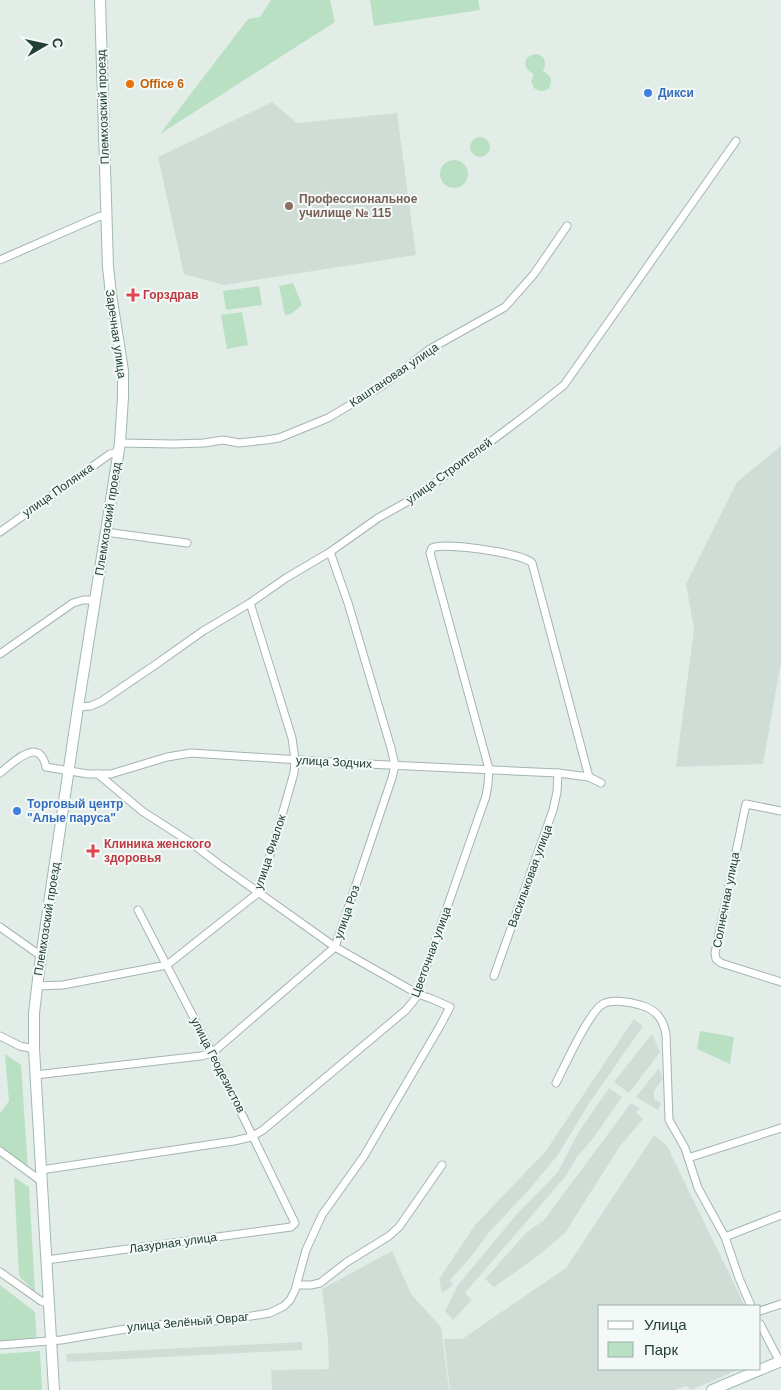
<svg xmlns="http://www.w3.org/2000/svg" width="781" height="1390" font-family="Arial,sans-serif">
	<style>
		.built { fill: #d0ddd7 }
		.green { fill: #b9e0c3 }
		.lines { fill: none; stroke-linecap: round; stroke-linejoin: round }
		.street-casing { stroke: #a4b5af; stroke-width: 9 }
		.secondary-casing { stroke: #9fbab0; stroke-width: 12 }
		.street { stroke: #fff; stroke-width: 7 }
		.secondary { stroke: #fff; stroke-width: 10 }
		.food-dot { fill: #e8710a; stroke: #f3f9f6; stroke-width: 2 }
		.shop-dot { fill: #3f7fe0; stroke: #f3f9f6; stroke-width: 2 }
		.education-dot { fill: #8d6e63; stroke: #f3f9f6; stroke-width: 2 }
		.health-dot { fill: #e0444e; stroke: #f3f9f6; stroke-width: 2 }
		.labels { text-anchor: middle; stroke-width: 4; stroke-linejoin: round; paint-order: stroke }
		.food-label { font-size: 12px; font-weight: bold; fill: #c56008; stroke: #f3f9f6; text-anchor: start }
		.shop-label { font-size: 12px; font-weight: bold; fill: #366cbe; stroke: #f3f9f6; text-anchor: start }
		.street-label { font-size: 12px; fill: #213f36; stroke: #f3f9f6 }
		.education-label { font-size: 12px; font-weight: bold; fill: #785e54; stroke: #f3f9f6; text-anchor: start }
		.health-label { font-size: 12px; font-weight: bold; fill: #be3a42; stroke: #f3f9f6; text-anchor: start }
	</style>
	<rect width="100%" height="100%" fill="#e2ede8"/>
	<g class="built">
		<polygon points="272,102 297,123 397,113 416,255 224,285 184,274 158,157"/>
		<polygon points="781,446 781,662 763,764 676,767 694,629 686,584 737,482"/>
		<polygon points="634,1019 643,1026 590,1102 557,1156 527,1192 490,1231 470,1258 450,1280 453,1285 442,1293 439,1279 475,1225 545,1152"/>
		<polygon points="652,1034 660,1052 629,1093 614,1082"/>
		<polygon points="659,1068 663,1078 654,1091 654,1099 661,1103 658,1110 636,1097"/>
		<polygon points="609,1088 622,1097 591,1141 577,1157 565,1177 465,1293 472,1300 453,1320 445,1311 458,1285 517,1214 558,1172 578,1133"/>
		<polygon points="631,1103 640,1108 636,1113 643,1119 620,1146 565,1233 534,1259 494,1287 485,1279 527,1232 544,1220"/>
		<polygon points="654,1135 667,1146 745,1306 600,1306 600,1369 740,1369 691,1390 686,1386 675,1390 450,1390 444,1339 462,1339 566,1268"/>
		<polygon points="392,1251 411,1294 441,1327 449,1390 272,1390 271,1370 329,1369 328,1339 322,1289"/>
		<polygon points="302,1342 302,1350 67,1362 66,1354"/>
	</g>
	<g class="green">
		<polygon points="271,0 330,0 335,22 160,134 248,19 260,17"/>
		<polygon points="370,0 478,0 480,10 374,26"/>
		<path d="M 537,54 C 545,56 547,63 543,71 C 550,75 554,80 549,88 C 544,92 539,92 534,88 L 531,81 L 534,74 C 521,68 523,55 537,54 Z"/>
		<circle cx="480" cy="147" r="10"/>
		<circle cx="454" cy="174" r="14"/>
		<polygon points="293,283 302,305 291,314 285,315 279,286"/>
		<polygon points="259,286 262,305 226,310 223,291"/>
		<polygon points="242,312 248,345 227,349 221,315"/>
		<polygon points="700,1031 734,1037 730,1064 697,1049"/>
		<polygon points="5,1054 21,1065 28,1171 0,1150 0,1113 9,1101"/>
		<polygon points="14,1177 29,1187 35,1292 19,1276"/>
		<polygon points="0,1285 35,1312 37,1342 0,1345"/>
		<polygon points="40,1351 42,1390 0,1390 0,1354"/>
	</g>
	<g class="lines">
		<defs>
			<g id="street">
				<polyline points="0,260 98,217 107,215"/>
				<polyline points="120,443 174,444 204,443 223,440 239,443 266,440 279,438 328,418 382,386 430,349 505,307 534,274 567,226"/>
				<polyline points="0,532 110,454 118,452"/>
				<polyline points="105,532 187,543"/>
				<polyline points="0,654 73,603 83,600 95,600"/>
				<polyline points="78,707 91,706 102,701 155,665 203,631 250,603 286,578 330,552 378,518 405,503 442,478 526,415 564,385 736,141"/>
				<path d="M 0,773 C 8,767 28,747 38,753 C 43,756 45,762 46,767 L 88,774 L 111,774 L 167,757 L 191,753 L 346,763 L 558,773 L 589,777 L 601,783"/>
				<polyline points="781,811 746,804 715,953 716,959 721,963 781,982"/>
				<polyline points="0,927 41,956"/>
				<polyline points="494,976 553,810 557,792 558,773"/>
				<polyline points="37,986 63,985 167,965 258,893 276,836 294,773 295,760 292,738 250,603"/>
				<polyline points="0,1036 20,1046 34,1049"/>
				<polyline points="35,1075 201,1056 212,1053 335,947 392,778 395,765 391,748 348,603 330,552"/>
				<path d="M 556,1083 C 564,1067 590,1010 603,1004 C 613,999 630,1002 640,1005 C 656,1009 664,1020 666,1035 L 669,1120 L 685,1148 L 698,1188 L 725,1237 L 739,1278 L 751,1306"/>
				<polyline points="0,1151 41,1181"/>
				<polyline points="688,1158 781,1128"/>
				<path d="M 41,1170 L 234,1141 L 251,1137 L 263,1130 L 406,1010 L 415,999 L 486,796 L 488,784 L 489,769 L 430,553 L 432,548 C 446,542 522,553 532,563 L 589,777"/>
				<polyline points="725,1237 781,1215"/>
				<polyline points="46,1260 291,1227 295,1223 212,1053 138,910"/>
				<polyline points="0,1272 41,1301 49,1303"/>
				<polyline points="297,1285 311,1285 320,1283 347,1262 389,1236 399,1227 442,1165"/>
				<polyline points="760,1311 781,1304"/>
				<polyline points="760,1324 780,1362"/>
				<polyline points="0,1345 61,1340 143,1326 227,1320 270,1313 284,1306 290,1300 295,1290 306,1250 322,1215 364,1156 440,1026 450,1007 432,999 418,994 335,947 220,865 190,842 142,811 98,774"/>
			</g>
			<g id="secondary">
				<polyline points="54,1390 34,1049 34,1013 39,971 78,707 120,443 123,397 123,371 111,294 108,267 100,0"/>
				<polyline points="712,1390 781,1361"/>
			</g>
		</defs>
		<use href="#street" class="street-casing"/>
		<use href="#secondary" class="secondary-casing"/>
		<use href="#street" class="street"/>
		<use href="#secondary" class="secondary"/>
	</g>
	<circle class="food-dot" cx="130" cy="84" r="5"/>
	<g class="shop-dot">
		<circle cx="648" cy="93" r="5"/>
		<circle cx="17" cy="811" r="5"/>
	</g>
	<circle class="education-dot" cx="289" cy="206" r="5"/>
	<g class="health-dot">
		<path d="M130.5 287.5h5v5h5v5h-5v5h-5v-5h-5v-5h5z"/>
		<path d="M90.5 843.5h5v5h5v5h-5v5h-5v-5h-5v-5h5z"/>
	</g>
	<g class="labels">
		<g class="food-label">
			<text x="140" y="88">Office 6</text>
		</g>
		<g class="shop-label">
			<text x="658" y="97">Дикси</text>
			<text x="27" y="808">Торговый центр<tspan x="27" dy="14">"Алые паруса"</tspan></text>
		</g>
		<g class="street-label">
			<text transform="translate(103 107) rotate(-92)" y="4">Племхозский проезд</text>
			<text transform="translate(116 334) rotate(82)" y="4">Заречная улица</text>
			<text transform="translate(394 375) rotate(-34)" y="4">Каштановая улица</text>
			<text transform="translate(449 471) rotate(-36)" y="4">улица Строителей</text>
			<text transform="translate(58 490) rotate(-35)" y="4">улица Полянка</text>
			<text transform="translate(108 519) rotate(-81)" y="4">Племхозский проезд</text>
			<text transform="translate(334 762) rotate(3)" y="4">улица Зодчих</text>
			<text transform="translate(270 852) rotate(-72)" y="4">улица Фиалок</text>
			<text transform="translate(530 876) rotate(-70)" y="4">Васильковая улица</text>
			<text transform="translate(726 900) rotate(-79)" y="4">Солнечная улица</text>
			<text transform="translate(347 912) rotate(-71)" y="4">улица Роз</text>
			<text transform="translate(47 919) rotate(-81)" y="4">Племхозский проезд</text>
			<text transform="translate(431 952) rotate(-70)" y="4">Цветочная улица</text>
			<text transform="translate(218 1065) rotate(63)" y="4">улица Геодезистов</text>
			<text transform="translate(173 1243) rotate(-8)" y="4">Лазурная улица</text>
			<text transform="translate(188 1322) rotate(-5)" y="4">улица Зелёный Овраг</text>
		</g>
		<g class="education-label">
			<text x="299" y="203">Профессиональное<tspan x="299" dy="14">училище № 115</tspan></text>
		</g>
		<g class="health-label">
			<text x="143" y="299">Горздрав</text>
			<text x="104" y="848">Клиника женского<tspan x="104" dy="14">здоровья</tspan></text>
		</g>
	</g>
	<rect x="598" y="1305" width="162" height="65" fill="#f3f9f6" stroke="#9fafa9"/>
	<rect x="608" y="1321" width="25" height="8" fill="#ffffff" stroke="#9fafa9"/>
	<text x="644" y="1330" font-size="15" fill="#213f36">Улица</text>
	<rect x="608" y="1342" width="25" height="15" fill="#b9e0c3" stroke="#9fafa9"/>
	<text x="644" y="1355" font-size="15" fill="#213f36">Парк</text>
	<g transform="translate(45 45) rotate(81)" stroke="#f3f9f6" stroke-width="4" paint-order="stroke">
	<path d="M0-4L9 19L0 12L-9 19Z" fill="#213f36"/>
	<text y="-8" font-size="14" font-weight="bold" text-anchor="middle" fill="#213f36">С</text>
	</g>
</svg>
